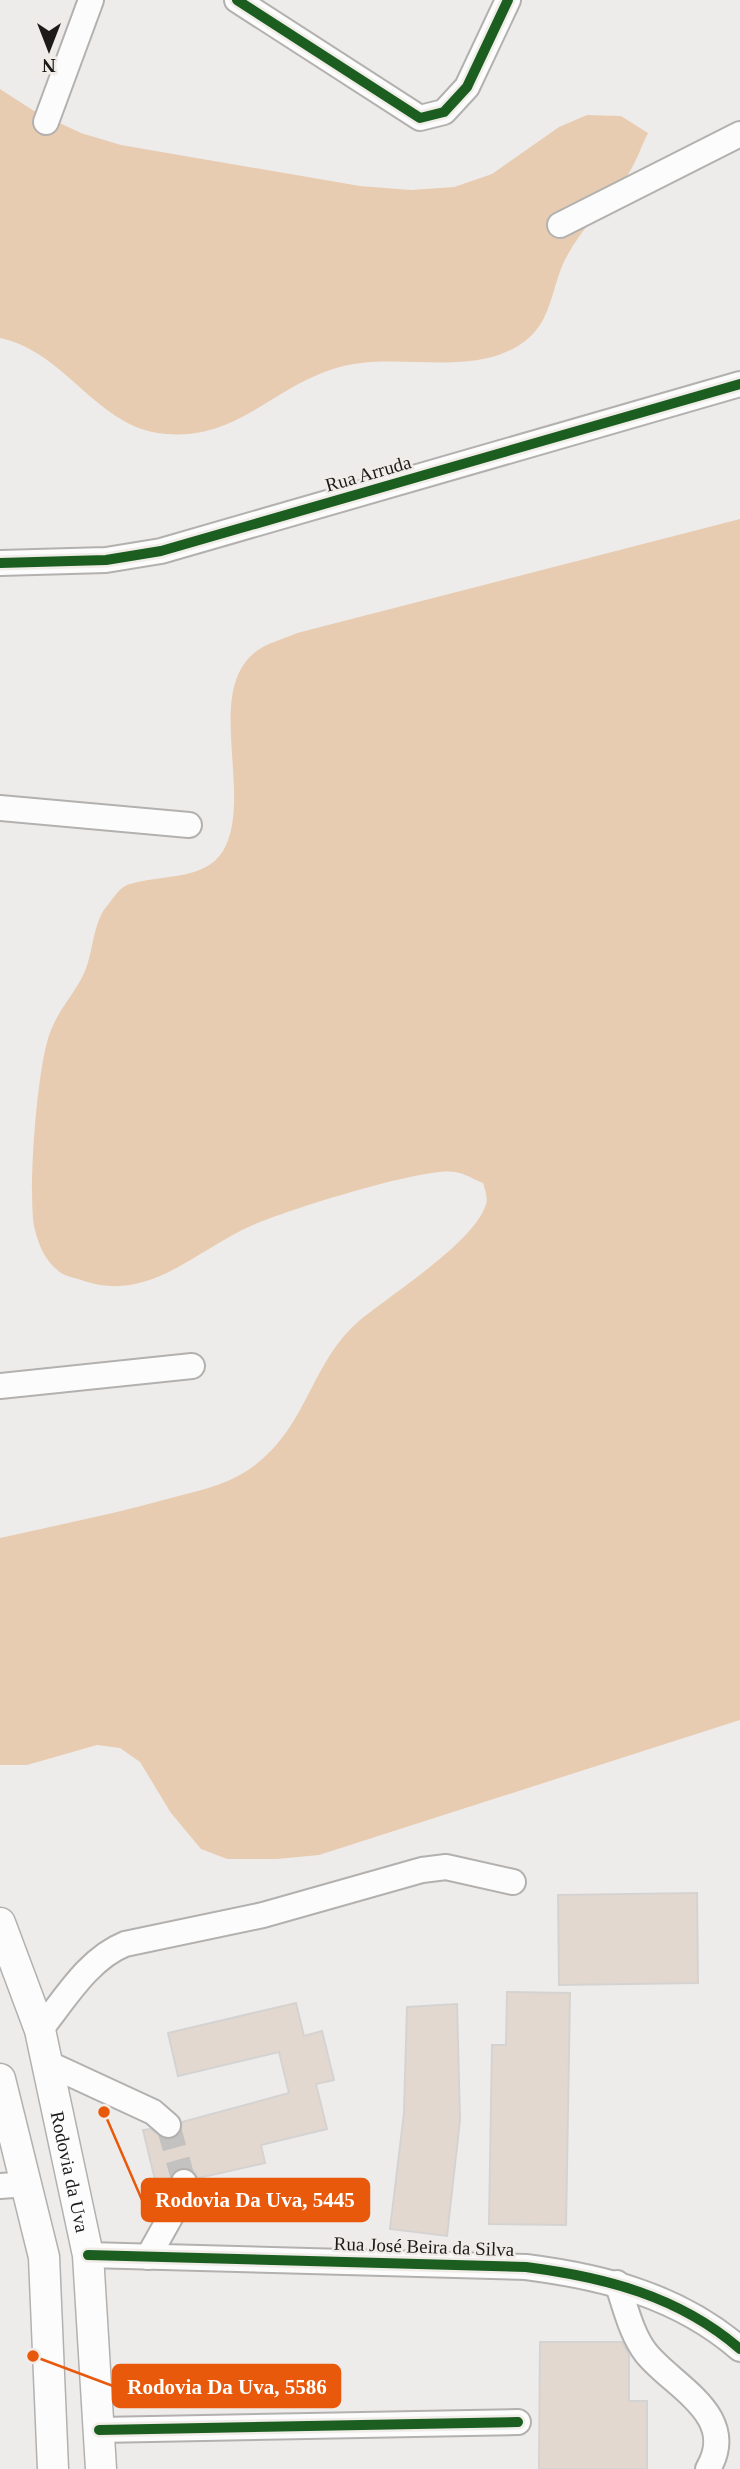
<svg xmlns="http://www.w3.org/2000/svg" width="740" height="2469" font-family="Georgia,serif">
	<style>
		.green { fill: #e8ccb2 }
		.building { fill: #e2d8cf; stroke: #d5d3d2; stroke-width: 2 }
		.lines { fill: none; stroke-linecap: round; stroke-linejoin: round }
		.minor-tunnel { stroke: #c4c2c0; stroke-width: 24; stroke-dasharray: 24 12; stroke-linecap: butt }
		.minor-casing { stroke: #b3b1af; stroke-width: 28 }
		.major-casing { stroke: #b3b1af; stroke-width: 33 }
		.minor { stroke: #fcfcfc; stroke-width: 24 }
		.major { stroke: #fcfcfc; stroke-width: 30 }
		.cycleway-casing { stroke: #f0ece8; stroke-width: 15 }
		.cycleway { stroke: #1b5e20; stroke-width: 10 }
		.labels { text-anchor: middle; stroke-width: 5; stroke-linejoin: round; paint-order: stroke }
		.street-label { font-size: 19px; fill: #1d1b1a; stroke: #f0ece8 }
		.leader { fill: none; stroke: #e8590c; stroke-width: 2.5 }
		.callout-dot { fill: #e8590c; stroke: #f0ece8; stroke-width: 2.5 }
		.callout { fill: #e8590c; stroke: #e8590c; stroke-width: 2.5 }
		.callout-label { font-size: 21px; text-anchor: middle; font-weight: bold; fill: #fff }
	</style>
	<rect width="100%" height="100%" fill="#eeecea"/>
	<g class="green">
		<path d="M 0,89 L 34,111 L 81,133 L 121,145 L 360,186 L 411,190 L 454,187 L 492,174 L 559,127 L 587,115 L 621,116 L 648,133 C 641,147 636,163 627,176 C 608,203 583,226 567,256 C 555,277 553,305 540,325 C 528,343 509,353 488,358 C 437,370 380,352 330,370 C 271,390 235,440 166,434 C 97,429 67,352 0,338 Z"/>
		<path d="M 740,519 L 740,1720 L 319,1855 L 277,1859 L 227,1859 L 201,1849 L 171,1813 L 140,1762 L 120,1748 L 97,1745 L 27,1765 L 0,1765 L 0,1538 C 57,1525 114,1514 171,1498 C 196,1491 223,1486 245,1472 C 308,1432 308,1365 359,1321 C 390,1295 476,1241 486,1204 C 488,1198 485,1189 483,1183 C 475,1180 464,1173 455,1172 C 426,1166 284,1211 253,1225 C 197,1249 150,1303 84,1281 C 77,1278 67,1277 61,1273 C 45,1262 38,1244 34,1226 C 28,1190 37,1063 51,1030 C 59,1009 76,992 85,971 C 93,952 93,924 106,907 C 112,900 119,888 127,885 C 157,874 204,882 223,851 C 254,798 205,696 253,654 C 263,644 284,639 297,633 Z"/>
	</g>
	<g class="building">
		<polygon points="697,1893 698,1983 559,1985 558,1895"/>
		<polygon points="507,1992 570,1993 566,2225 489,2224 492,2045 506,2045"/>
		<polygon points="296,2003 304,2036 322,2031 334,2080 316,2084 327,2129 261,2145 265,2163 198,2178 193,2170 180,2168 172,2173 168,2185 157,2188 143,2130 150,2129 165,2139 172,2139 180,2134 182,2122 289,2093 279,2052 178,2076 168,2033"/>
		<polygon points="457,2004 460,2120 447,2236 390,2229 404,2113 407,2007"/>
		<polygon points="540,2342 622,2342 629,2355 629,2401 647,2401 647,2469 539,2469"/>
	</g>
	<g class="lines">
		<polyline class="minor-tunnel" points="168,2125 184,2182"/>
		<defs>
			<g id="minor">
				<polyline points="237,0 420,118 444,112 467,87 508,0"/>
				<polyline points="46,122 91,0"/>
				<polyline points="560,225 740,134"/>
				<polyline points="0,563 106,560 161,551 740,384"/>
				<polyline points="0,808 189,825"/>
				<polyline points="0,1386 192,1366"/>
				<path d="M 40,2030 C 65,1999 88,1959 125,1944 L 263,1915 L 422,1870 L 446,1867 L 513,1882"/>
				<polyline points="47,2063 153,2112 168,2125"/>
				<polyline points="0,2186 28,2184"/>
				<path d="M 88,2255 L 526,2267 C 604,2277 679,2296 740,2349"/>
				<polyline points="148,2257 181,2198 184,2182"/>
				<path d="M 617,2283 C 625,2305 631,2334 646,2353 C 672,2386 740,2415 708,2469"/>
				<polyline points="99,2430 518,2422"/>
			</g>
			<g id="major">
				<path id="s1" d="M 0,1923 L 40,2030 L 88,2255 L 101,2469"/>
				<polyline points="0,2079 44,2257 53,2469"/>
			</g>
		</defs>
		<use href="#minor" class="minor-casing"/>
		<use href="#major" class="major-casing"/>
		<use href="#minor" class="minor"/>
		<use href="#major" class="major"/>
		<defs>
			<g id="cycleway">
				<polyline points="237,0 420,118 444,112 467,87 508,0"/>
				<polyline points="0,563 106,560 161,551 740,384"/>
				<path d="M 88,2255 L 526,2267 C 604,2277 679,2296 740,2349"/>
				<polyline points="99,2430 518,2422"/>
			</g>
		</defs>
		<use href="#cycleway" class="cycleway-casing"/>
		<use href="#cycleway" class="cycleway"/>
	</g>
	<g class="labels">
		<g class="street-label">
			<text transform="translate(368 473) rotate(-16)" y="7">Rua Arruda</text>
			<text dy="7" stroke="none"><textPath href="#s1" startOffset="259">Rodovia da Uva</textPath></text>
			<text transform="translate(424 2246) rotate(2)" y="7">Rua José Beira da Silva</text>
		</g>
	</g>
	<path class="leader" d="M104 2112L142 2200M33 2356L113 2386"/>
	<g class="callout-dot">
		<circle cx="104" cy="2112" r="7"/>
		<circle cx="33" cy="2356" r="7"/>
	</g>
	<g class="callout">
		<rect x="142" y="2179" width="227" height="42" rx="7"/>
		<rect x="113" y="2365" width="227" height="42" rx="7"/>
	</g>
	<g class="callout-label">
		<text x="255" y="2207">Rodovia Da Uva, 5445</text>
		<text x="227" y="2394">Rodovia Da Uva, 5586</text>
	</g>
	<g transform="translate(49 49) rotate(180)" stroke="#f0ece8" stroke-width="5" paint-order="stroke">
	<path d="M0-5L12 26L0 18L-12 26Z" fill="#1d1b1a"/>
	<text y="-10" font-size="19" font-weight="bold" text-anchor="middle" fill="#1d1b1a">N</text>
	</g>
</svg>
